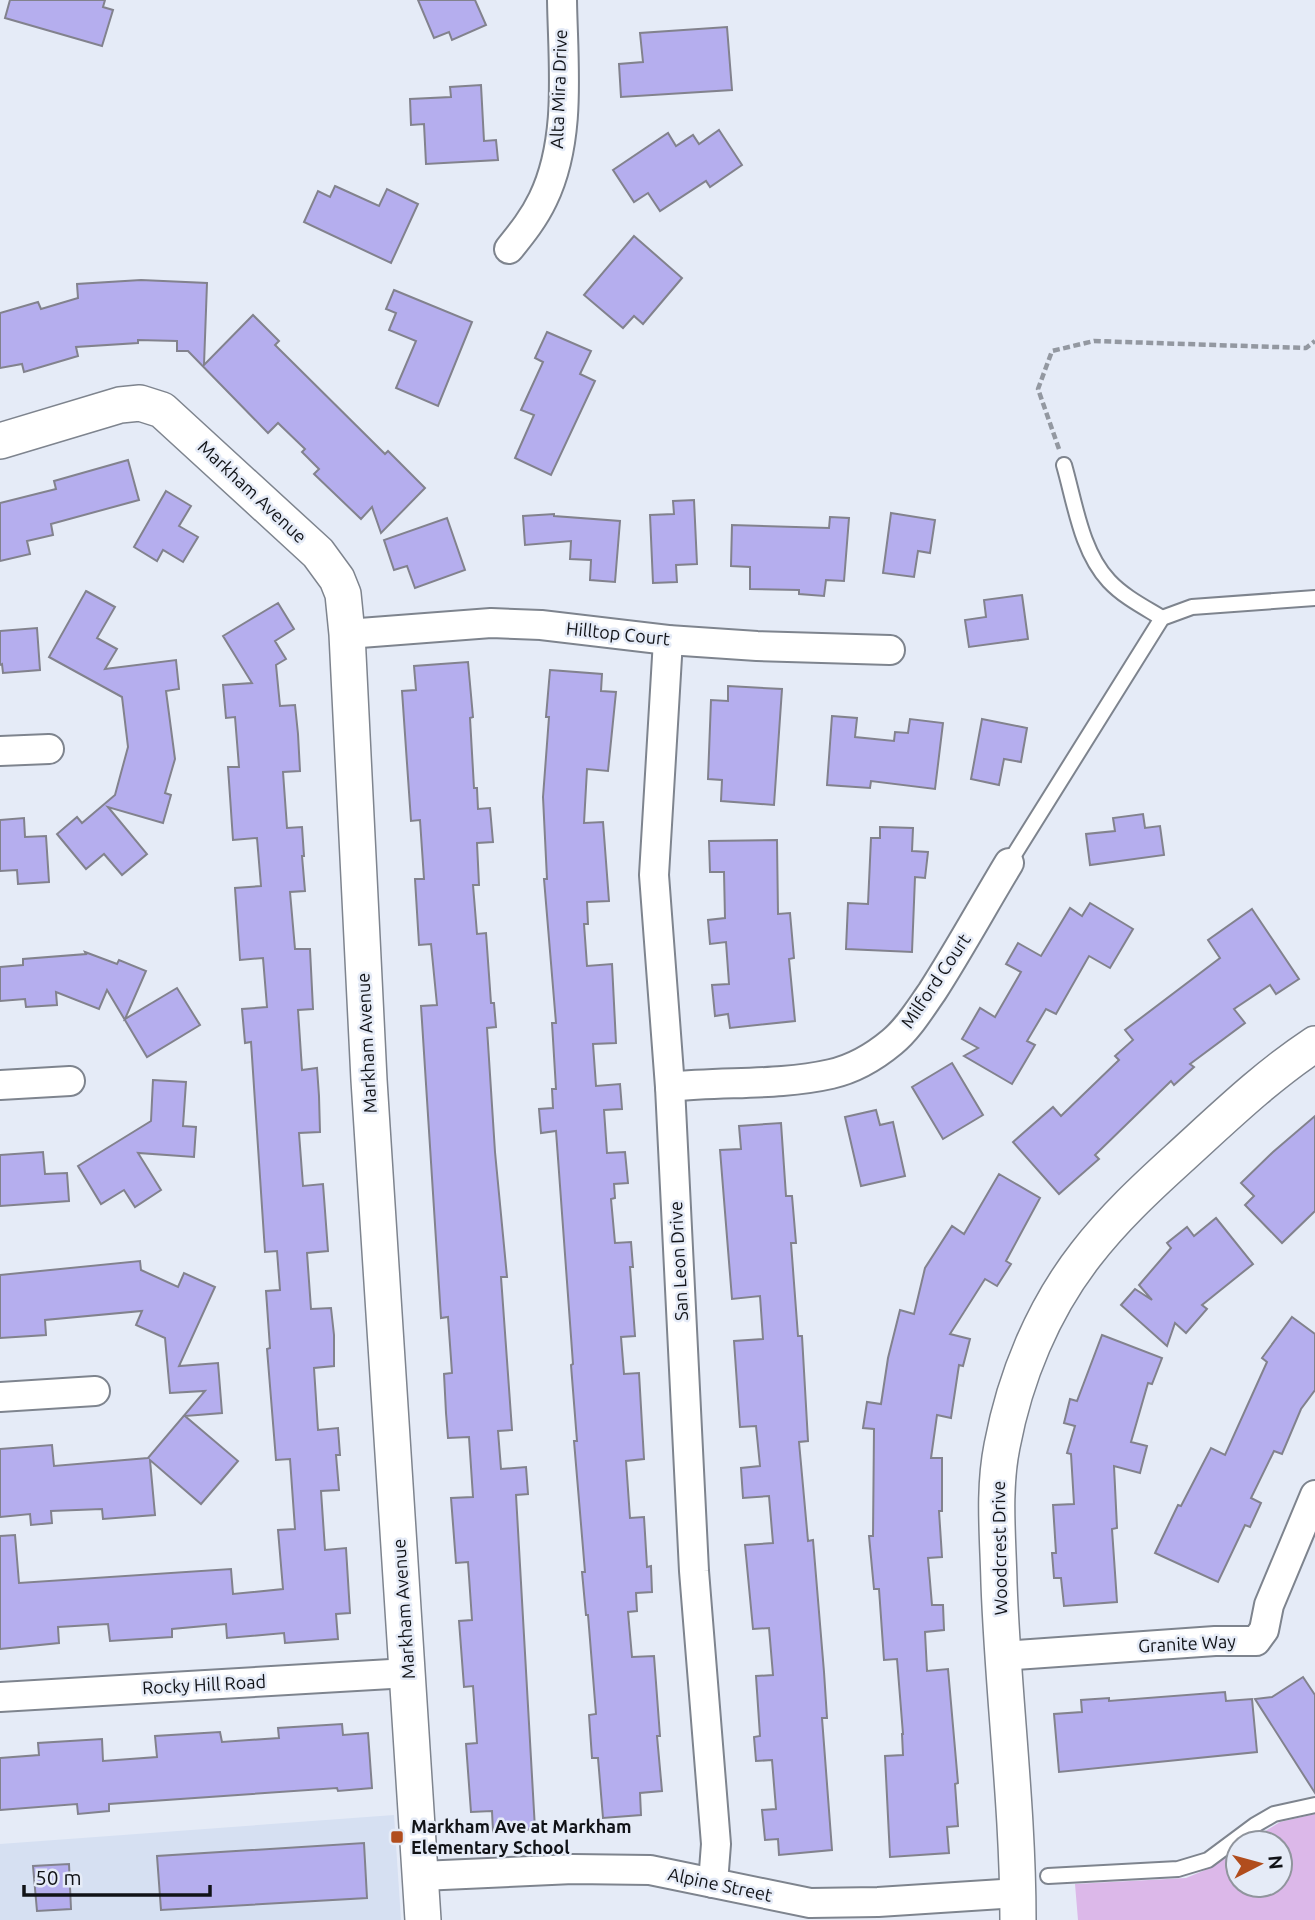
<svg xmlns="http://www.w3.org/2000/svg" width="1315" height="1920" font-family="Ubuntu,sans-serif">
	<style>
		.built { fill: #d6e0f2 }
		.green { fill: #dcb8e9 }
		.building { fill: #b5aeee; stroke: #82828d; stroke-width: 2 }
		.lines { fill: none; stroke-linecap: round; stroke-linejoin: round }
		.service-casing { stroke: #7e848e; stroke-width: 18 }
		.minor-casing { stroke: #7e848e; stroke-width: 32 }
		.tertiary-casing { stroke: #7e848e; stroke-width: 38 }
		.path { stroke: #9398a1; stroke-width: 4.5; stroke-dasharray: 7 3.5; stroke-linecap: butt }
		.service { stroke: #fff; stroke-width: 14 }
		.minor { stroke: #fff; stroke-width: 28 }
		.tertiary { stroke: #fff; stroke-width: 35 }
		.poi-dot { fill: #b14d1d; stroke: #e5ebf7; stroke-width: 2.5 }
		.labels { text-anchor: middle; stroke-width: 5; stroke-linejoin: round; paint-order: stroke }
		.street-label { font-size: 18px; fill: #111317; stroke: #e5ebf7 }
		.poi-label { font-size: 18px; font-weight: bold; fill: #111317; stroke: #e5ebf7; text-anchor: start }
	</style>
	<rect width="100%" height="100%" fill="#e5ebf7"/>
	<polygon class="built" points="394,1815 401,1920 0,1920 0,1844"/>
	<polygon class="green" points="1315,1814 1315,1920 1078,1920 1075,1884 1186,1878 1210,1868 1238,1850 1238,1885 1280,1885 1280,1843 1246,1843 1280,1822"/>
	<g class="building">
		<polygon points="10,0 105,0 103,7 113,10 102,46 5,18"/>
		<polygon points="418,0 475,0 486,25 452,40 449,32 434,38"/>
		<polygon points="727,27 732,90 621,97 619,64 643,62 640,33"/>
		<polygon points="481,85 484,141 496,140 498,160 426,164 424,124 411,125 410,99 451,97 450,87"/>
		<polygon points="719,130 742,165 710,187 706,181 660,211 648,193 634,202 613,170 668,133 676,146 693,135 699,144"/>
		<polygon points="335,186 379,206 387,189 418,204 391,263 304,222 318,191 330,197"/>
		<polygon points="634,236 682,278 643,324 634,316 623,328 584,295"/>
		<polygon points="141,280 207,283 204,365 253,315 279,341 275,345 385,454 388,451 425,488 381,533 372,507 361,519 314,474 319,469 302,452 305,449 278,423 268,433 188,351 177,351 177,341 138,340 138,343 76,347 78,356 24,372 22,364 0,368 0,313 38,302 41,309 78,298 77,284"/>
		<polygon points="394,290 472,322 438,406 396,388 416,341 389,330 396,313 386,309"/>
		<polygon points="547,332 591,351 580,374 595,381 551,475 515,458 534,415 521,410 543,362 535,358"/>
		<polygon points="128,460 139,500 51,524 53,535 27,541 30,554 0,561 0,503 56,489 54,481"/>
		<polygon points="166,491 191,506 179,526 198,537 183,562 163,550 157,561 134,547"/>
		<polygon points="694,500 697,564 676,565 677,582 653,583 650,515 674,514 673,501"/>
		<polygon points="891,513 935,520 930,553 918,551 914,577 883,573"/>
		<polygon points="554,514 554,516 620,521 615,582 590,580 591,560 570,559 571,541 525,545 523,516"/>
		<polygon points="830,517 849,518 844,581 826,580 824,596 799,594 799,590 750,589 750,567 731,566 732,525 829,528"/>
		<polygon points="447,518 465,570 415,588 407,566 394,570 384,540"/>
		<polygon points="86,591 115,607 97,638 117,649 105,669 176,660 179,689 166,691 175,759 165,793 171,795 163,823 108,807 147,854 122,875 104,854 86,869 57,834 77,817 82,823 115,795 128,747 122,697 49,657"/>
		<polygon points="1022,595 1028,639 969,647 965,620 986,617 984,600"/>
		<polygon points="278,603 294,629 275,641 286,659 276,665 280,706 295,705 298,734 300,771 283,772 287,828 302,827 304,856 302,856 305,891 290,892 295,949 310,949 313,1009 298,1010 302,1070 317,1068 319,1096 320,1132 299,1133 303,1186 323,1184 328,1251 307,1253 311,1309 331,1308 334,1335 334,1366 314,1368 318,1430 338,1428 340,1455 336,1455 339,1490 321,1491 325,1550 346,1548 350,1613 336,1614 338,1639 285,1643 284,1633 227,1638 226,1624 172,1629 172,1637 110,1641 108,1624 58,1627 59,1643 0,1649 0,1536 15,1535 19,1583 231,1569 233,1594 283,1589 278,1530 295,1529 290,1459 276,1460 267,1349 270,1348 266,1291 280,1290 277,1251 265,1252 251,1042 245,1043 242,1009 267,1007 263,958 240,960 235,888 261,886 257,838 233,840 228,767 239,767 235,717 226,718 223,685 252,683 223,636"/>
		<polygon points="37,628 40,670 3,673 2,664 0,665 0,631"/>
		<polygon points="468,662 473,717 470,718 474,788 477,788 478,809 490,808 493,842 477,843 479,885 473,885 477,934 486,933 491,1003 494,1003 496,1027 487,1028 495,1152 507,1277 501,1277 512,1430 498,1431 501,1469 526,1467 528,1494 516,1495 535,1829 493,1832 492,1811 471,1812 466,1744 477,1743 473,1686 464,1687 459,1621 472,1620 468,1562 456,1563 451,1498 473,1497 469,1437 448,1438 446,1413 444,1374 452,1373 448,1317 441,1318 421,1006 437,1005 431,944 419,945 415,879 424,879 420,820 411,821 402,691 416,690 414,666"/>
		<polygon points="550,670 602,674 601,691 616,692 608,771 587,769 584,823 603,822 609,901 587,902 588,924 584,924 587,966 612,964 616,1043 593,1044 596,1086 620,1084 622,1109 604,1110 607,1153 625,1152 628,1183 614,1184 615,1198 611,1199 615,1243 631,1242 633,1267 630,1267 635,1336 621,1337 624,1374 639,1373 644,1459 626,1461 630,1518 644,1517 647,1567 651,1566 652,1592 636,1593 637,1611 628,1612 632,1657 654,1656 660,1736 657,1736 662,1791 640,1793 641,1815 603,1818 598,1758 592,1758 589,1715 596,1714 588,1615 586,1615 582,1572 585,1572 574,1441 577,1441 571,1365 573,1364 556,1131 541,1133 539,1109 553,1108 552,1089 556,1089 552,1023 556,1023 544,879 547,879 543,797 549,717 546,717"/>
		<polygon points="728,686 782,689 774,805 721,801 722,780 708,779 711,700 728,701"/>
		<polygon points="832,716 857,718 855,737 894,741 895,732 908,733 910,719 943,723 935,789 871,781 870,788 827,785"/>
		<polygon points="982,719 1027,728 1021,762 1004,759 999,785 971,779"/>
		<polygon points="1143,814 1145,828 1160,826 1164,855 1090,865 1086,834 1115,831 1113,818"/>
		<polygon points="24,818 25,837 46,836 49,882 18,884 17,870 0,871 0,820"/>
		<polygon points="880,827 913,828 912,851 928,852 925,878 915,877 912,952 846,949 848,903 868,904 871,838 880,838"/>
		<polygon points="777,840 778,914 790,913 794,958 789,959 795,1021 730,1028 728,1014 715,1016 712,985 729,984 726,942 710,944 708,920 725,918 724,872 710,872 709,841"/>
		<polygon points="1090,903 1133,929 1110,968 1089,956 1056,1014 1046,1009 1027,1041 1035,1045 1012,1084 964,1056 978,1048 962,1039 980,1008 995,1017 1021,972 1006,964 1018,943 1041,956 1070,908 1082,916"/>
		<polygon points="1252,909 1299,979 1276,994 1270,985 1234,1009 1245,1023 1190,1064 1194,1067 1174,1085 1171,1081 1095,1155 1099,1159 1059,1194 1013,1142 1053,1107 1061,1116 1119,1060 1115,1056 1133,1040 1125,1030 1220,958 1208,940"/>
		<polygon points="85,952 117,964 119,960 146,971 125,1019 177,988 200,1025 147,1057 107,990 99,1009 56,992 57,1005 26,1007 25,999 0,1001 0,967 23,965 23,959 86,954"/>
		<polygon points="952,1063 983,1115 943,1139 912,1087"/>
		<polygon points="153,1080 186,1082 183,1126 196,1127 194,1157 138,1153 161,1190 135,1207 124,1190 101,1204 78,1166 151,1121"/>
		<polygon points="876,1110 880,1125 893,1122 905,1176 861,1186 845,1117"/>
		<polygon points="1315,1116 1315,1211 1282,1243 1245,1205 1254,1196 1241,1183 1273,1152"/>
		<polygon points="781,1123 786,1196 792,1196 796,1243 791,1243 798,1336 802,1336 808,1441 799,1442 808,1541 813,1540 824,1672 827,1718 822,1718 832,1850 779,1855 778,1839 765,1840 762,1810 776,1809 772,1760 756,1761 754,1737 760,1736 756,1676 773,1675 769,1628 753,1629 745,1545 773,1543 769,1496 743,1498 741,1468 760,1466 756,1426 740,1427 734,1341 763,1339 760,1296 732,1299 720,1150 741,1149 739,1126"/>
		<polygon points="43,1152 45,1174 67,1173 69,1201 0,1206 0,1155"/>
		<polygon points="999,1174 1040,1198 1006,1261 1011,1264 997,1286 985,1279 950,1334 970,1339 963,1366 959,1365 951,1418 937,1415 931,1458 942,1458 942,1511 939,1511 942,1557 928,1558 932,1605 943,1605 944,1630 925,1632 927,1671 948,1669 958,1783 955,1784 958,1826 947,1827 949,1853 890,1857 885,1756 903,1755 902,1734 903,1734 897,1659 884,1660 879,1589 874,1589 869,1536 873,1536 874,1429 863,1428 867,1402 881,1404 888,1358 900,1310 914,1314 925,1268 952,1226 964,1234"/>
		<polygon points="1216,1218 1253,1264 1202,1305 1207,1309 1186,1333 1175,1323 1167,1346 1121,1305 1135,1289 1152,1300 1139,1285 1171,1248 1167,1243 1187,1227 1194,1236"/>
		<polygon points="140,1261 141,1270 178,1287 184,1273 215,1287 179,1366 218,1363 222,1413 185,1416 238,1461 201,1504 150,1460 155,1515 103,1519 102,1509 51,1511 52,1523 31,1525 30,1514 0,1517 0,1449 52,1445 54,1466 148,1458 205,1391 170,1393 165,1338 136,1325 142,1311 45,1320 46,1335 0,1338 0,1275"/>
		<polygon points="1292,1317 1315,1334 1315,1390 1301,1409 1282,1454 1274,1451 1251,1498 1261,1503 1250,1527 1245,1525 1218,1582 1155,1553 1178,1505 1181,1506 1211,1448 1225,1455 1267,1362 1262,1358"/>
		<polygon points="1102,1335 1162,1358 1152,1384 1148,1383 1131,1442 1147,1446 1140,1473 1114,1466 1117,1528 1112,1529 1117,1602 1064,1606 1061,1578 1054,1578 1052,1553 1056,1553 1053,1505 1074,1504 1071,1454 1067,1453 1075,1426 1064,1423 1070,1399 1077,1401"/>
		<polygon points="1303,1677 1315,1695 1315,1793 1255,1699 1272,1697"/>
		<polygon points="1225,1692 1226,1701 1252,1699 1257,1752 1059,1772 1054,1714 1082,1712 1081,1700 1109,1698 1109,1701"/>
		<polygon points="342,1724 343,1735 368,1733 372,1788 338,1791 337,1788 109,1804 109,1811 78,1814 77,1804 0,1810 0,1758 39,1755 38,1743 102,1739 103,1761 157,1757 155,1736 220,1732 222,1742 279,1738 278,1728"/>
		<polygon points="364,1843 367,1898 161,1910 157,1856"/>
		<polygon points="69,1864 71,1909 37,1911 33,1866"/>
	</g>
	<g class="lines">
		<defs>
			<g id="service">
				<path d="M 1064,465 C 1075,503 1081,551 1109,581 C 1124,597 1144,607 1162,618"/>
				<polyline points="1009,863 1162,618 1192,607 1315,598"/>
				<polyline points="1048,1876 1178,1869 1208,1860 1255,1825 1274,1814 1315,1805"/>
			</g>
			<g id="minor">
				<path d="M 509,249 C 522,233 534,218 543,199 C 572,139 563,64 562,0"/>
				<polyline points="347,634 491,623 541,625 668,640 757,646 890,650"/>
				<polyline points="668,640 654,875 670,1087 694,1571 716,1844 713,1883"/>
				<polyline points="0,751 49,749"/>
				<polyline points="0,1085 70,1081"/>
				<path d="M 670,1087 C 723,1081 778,1086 831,1074 C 853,1069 874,1057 892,1042 C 908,1029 920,1009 932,992 C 959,950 983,906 1009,863"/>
				<polyline points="0,1397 95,1391"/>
				<polyline points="1001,1656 1215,1641 1256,1641 1264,1630 1269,1605 1315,1495"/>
				<polyline points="0,1697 408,1673"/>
				<polyline points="421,1876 573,1869 650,1870 810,1903 878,1902 1018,1893"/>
			</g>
			<g id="tertiary">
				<polyline points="0,441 120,405 140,403 162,410 318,553 337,579 343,594 347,634 369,1080 423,1920"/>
				<path d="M 1018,1920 C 1018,1807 1003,1695 999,1583 C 998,1537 993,1491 1002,1446 C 1015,1377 1043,1309 1086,1254 C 1113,1219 1145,1189 1178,1159 C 1222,1119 1265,1077 1315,1044"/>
			</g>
		</defs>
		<use href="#service" class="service-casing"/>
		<use href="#minor" class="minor-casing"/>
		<use href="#tertiary" class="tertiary-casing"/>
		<polyline class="path" points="1059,449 1038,389 1052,351 1094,341 1306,348 1315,341"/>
		<use href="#service" class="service"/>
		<use href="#minor" class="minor"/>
		<use href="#tertiary" class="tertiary"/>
	</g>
	<rect class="poi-dot" x="390" y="1830" width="14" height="14" rx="3.5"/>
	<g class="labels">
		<g class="street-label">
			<text transform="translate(559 89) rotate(-88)" y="6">Alta Mira Drive</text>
			<text transform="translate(252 492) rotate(43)" y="6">Markham Avenue</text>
			<text transform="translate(618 634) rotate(6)" y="6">Hilltop Court</text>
			<text transform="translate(936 981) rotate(-56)" y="6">Milford Court</text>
			<text transform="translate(367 1043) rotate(-93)" y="6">Markham Avenue</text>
			<text transform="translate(679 1261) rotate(-93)" y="6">San Leon Drive</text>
			<text transform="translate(1000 1548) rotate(-91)" y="6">Woodcrest Drive</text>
			<text transform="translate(404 1609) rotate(-94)" y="6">Markham Avenue</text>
			<text transform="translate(1187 1644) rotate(-3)" y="6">Granite Way</text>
			<text transform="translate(204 1685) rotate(-3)" y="6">Rocky Hill Road</text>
			<text transform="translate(720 1885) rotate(12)" y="6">Alpine Street</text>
		</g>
		<g class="poi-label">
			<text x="411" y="1833">Markham Ave at Markham<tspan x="411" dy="21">Elementary School</tspan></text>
		</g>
	</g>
	<g transform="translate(1259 1864) rotate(84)"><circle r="33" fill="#e5ebf7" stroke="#90959d" stroke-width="2"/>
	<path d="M0-5L12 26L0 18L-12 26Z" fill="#b14d1d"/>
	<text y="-10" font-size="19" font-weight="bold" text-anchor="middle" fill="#111317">N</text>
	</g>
	<path d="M24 1885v10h186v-10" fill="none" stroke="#111317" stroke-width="3.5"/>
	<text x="35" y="1885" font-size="21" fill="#111317" stroke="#e5ebf7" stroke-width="5" paint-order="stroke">50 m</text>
</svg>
